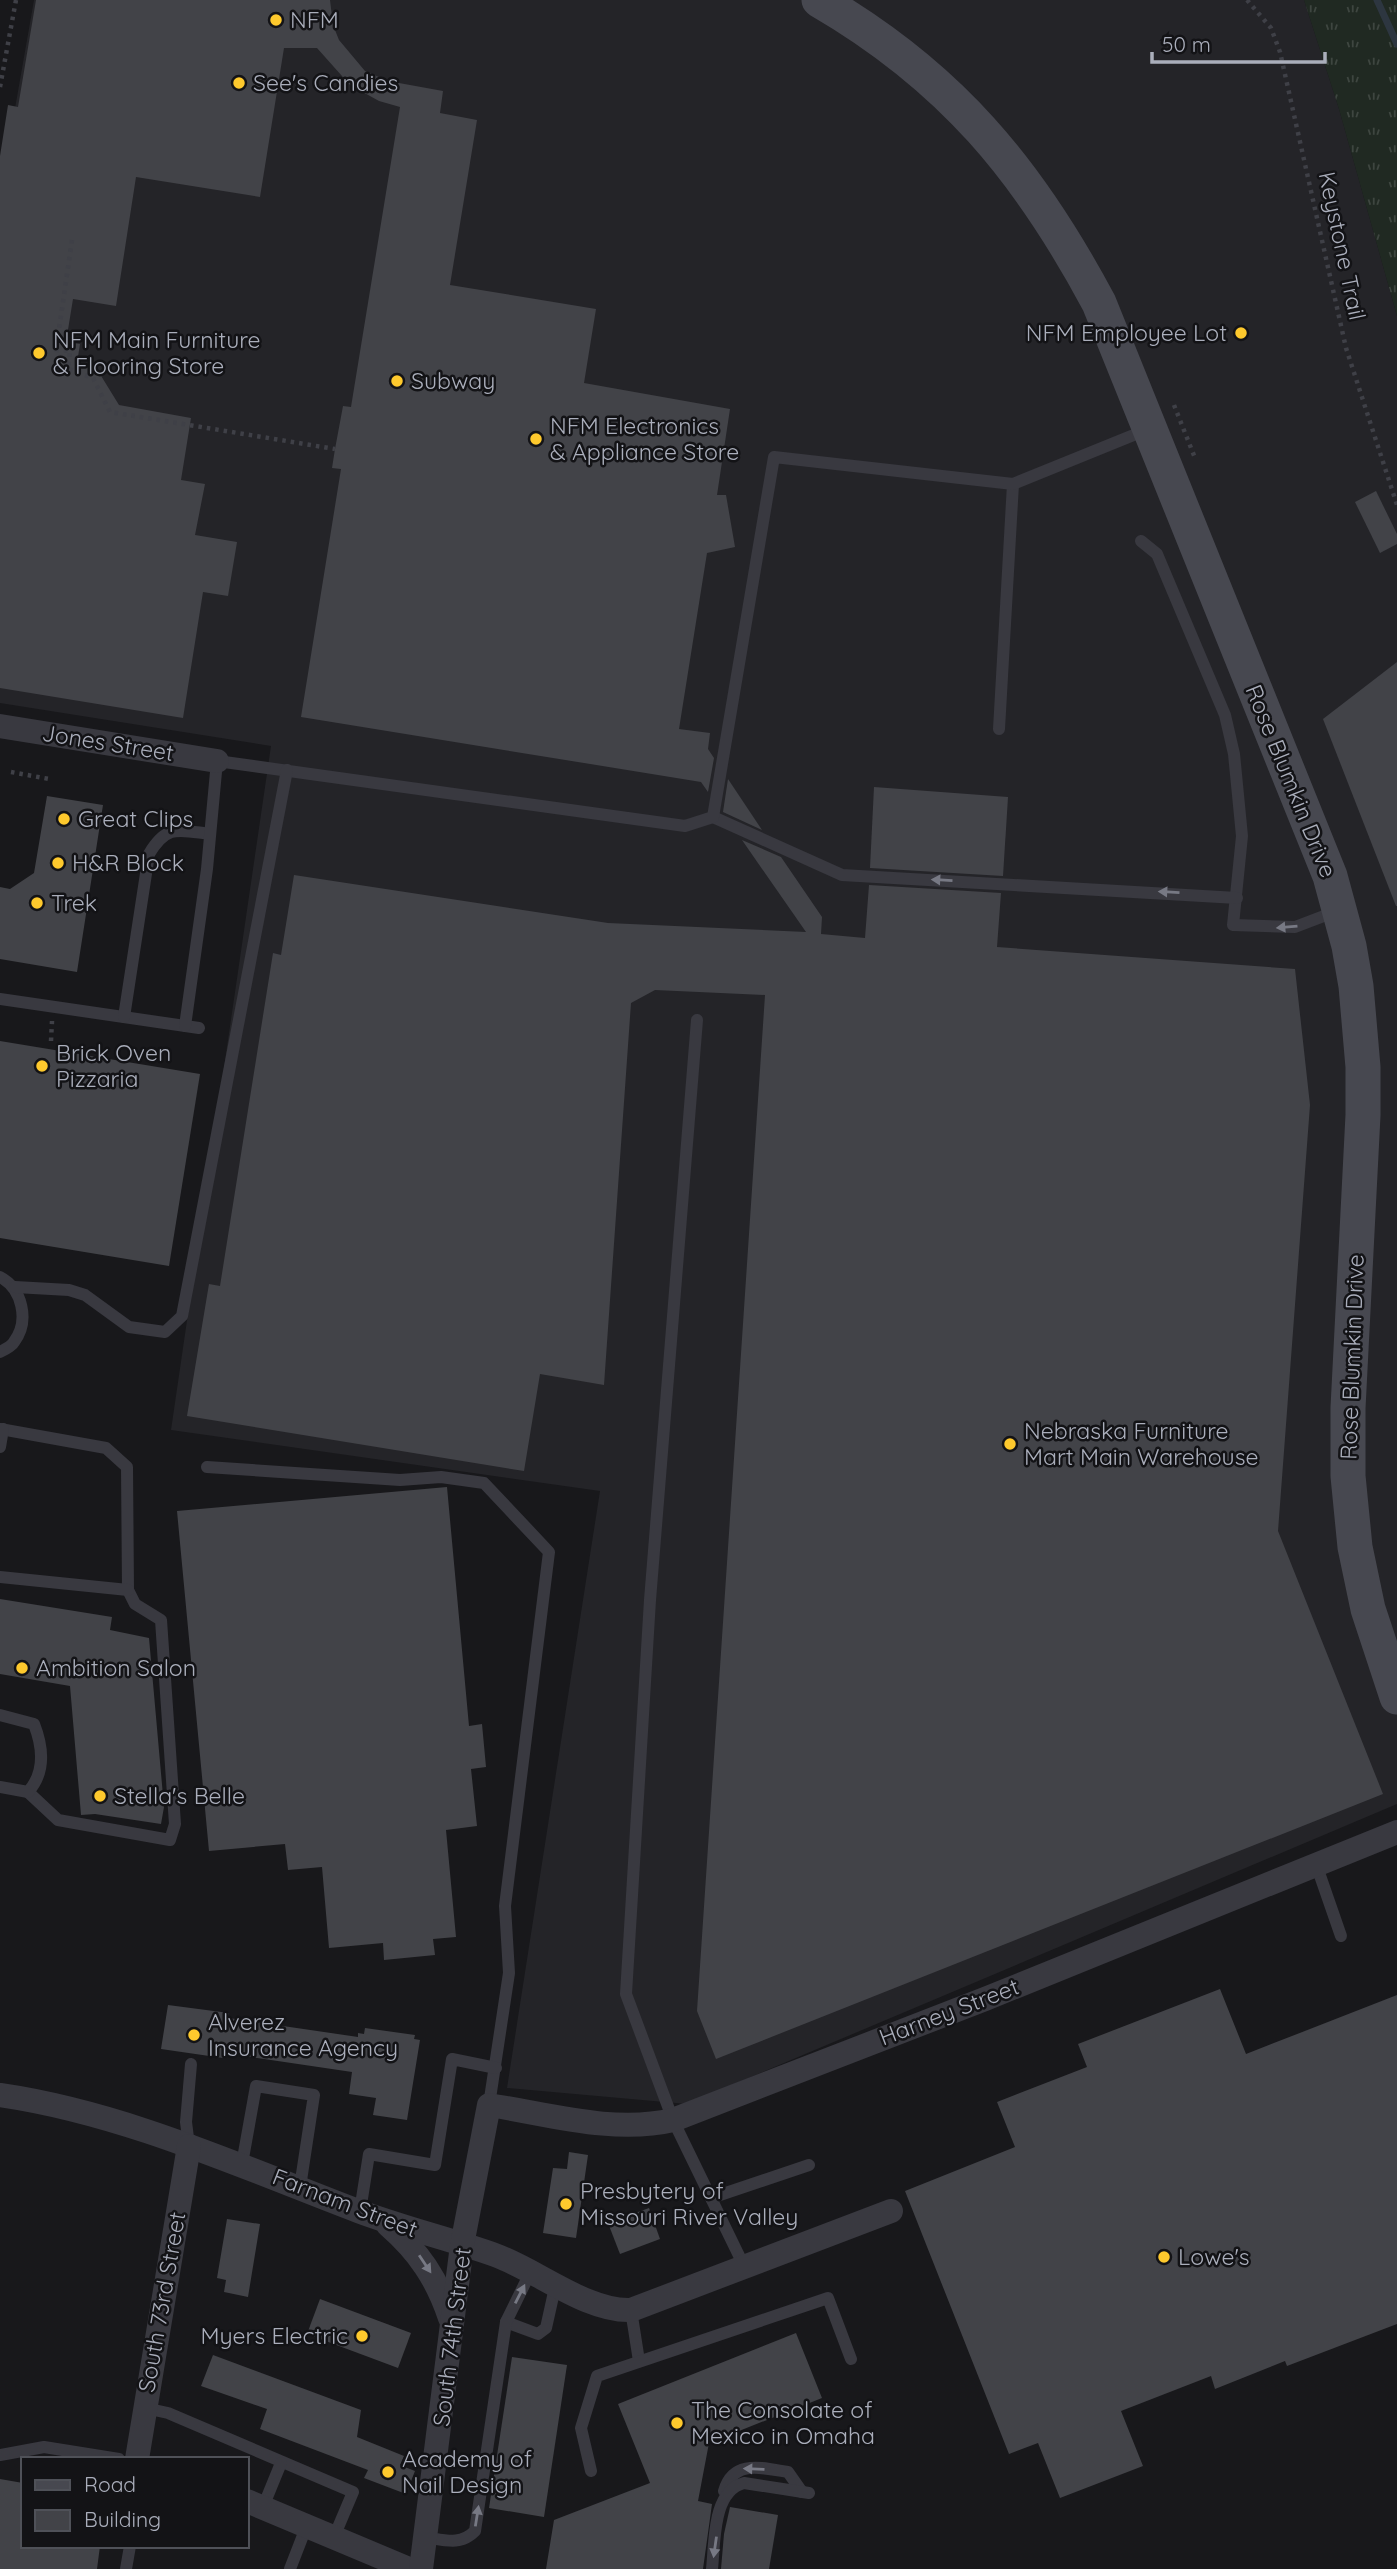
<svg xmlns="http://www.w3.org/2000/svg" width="1397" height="2569" font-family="Quicksand,sans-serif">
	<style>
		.built { fill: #242428 }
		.grass { fill: url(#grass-tufts) }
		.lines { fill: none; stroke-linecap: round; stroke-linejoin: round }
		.stream { stroke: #2d3640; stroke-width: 7 }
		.building { fill: #424348 }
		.path { stroke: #3f4047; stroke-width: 4.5; stroke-dasharray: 3.5 5; stroke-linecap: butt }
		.lane { stroke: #393940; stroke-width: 12 }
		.street { stroke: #393940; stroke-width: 24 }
		.secondary { stroke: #474850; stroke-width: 35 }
		.oneway { fill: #777984 }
		.poi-dot { fill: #fec92d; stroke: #131316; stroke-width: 2.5 }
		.labels { text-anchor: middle; stroke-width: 5; stroke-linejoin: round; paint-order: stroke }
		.poi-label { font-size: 23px; fill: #aaaebb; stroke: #131316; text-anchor: start }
		.street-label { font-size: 23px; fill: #aaaebb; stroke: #131316 }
	</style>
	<defs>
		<pattern id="grass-tufts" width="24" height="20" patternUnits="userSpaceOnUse" patternTransform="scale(1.75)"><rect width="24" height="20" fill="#202922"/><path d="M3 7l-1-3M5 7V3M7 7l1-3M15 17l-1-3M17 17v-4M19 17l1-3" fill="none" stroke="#3e4640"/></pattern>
	</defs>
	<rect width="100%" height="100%" fill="#18181b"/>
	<polygon class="built" points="34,0 1304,0 1339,109 1397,316 1397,1804 687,2104 507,2088 600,1491 171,1430 271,746 0,703 0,194"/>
	<polygon class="grass" points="1304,0 1397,0 1397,316 1339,109"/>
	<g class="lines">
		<polyline class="stream" points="1377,0 1397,44"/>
	</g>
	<g class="building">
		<polygon points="36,0 330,0 333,25 339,40 365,71 388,81 443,91 440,113 477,120 450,285 596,309 584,383 730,409 717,495 726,495 735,547 707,553 679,729 710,733 708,749 714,758 708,792 701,782 301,717 341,469 332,468 335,449 343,406 351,407 400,107 379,101 350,85 317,48 284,48 260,197 136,177 116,306 73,299 66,342 80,344 77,363 95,366 119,405 191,418 181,480 205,484 195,535 237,542 228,596 203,592 183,718 0,688 0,156 8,105 18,107"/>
		<polygon points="1376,491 1397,534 1397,544 1380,553 1355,502"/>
		<polygon points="1397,662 1397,906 1396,906 1323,719"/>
		<polygon points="728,779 762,830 723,812"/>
		<polygon points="874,787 1008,797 1003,876 870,868"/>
		<polygon points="47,796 103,805 77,972 0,959 0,887 10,889 34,873"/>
		<polygon points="742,840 781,857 822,917 821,934 865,938 869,885 1001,893 997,947 1295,969 1310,1105 1278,1531 1383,1794 716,2059 697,2011 765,995 655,990 631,1003 604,1385 540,1374 524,1471 187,1416 209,1284 220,1286 273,953 281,955 294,875 608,923 806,932"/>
		<polygon points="0,1041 200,1074 169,1266 0,1238"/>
		<polygon points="447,1487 469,1726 482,1724 486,1767 471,1769 477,1826 446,1830 456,1937 433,1939 435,1955 384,1960 383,1943 329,1948 322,1867 288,1870 285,1844 209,1851 177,1511"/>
		<polygon points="0,1599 112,1617 110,1630 149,1638 164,1807 161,1824 95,1814 81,1815 70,1686 0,1674"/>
		<polygon points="1220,1989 1246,2054 1397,1995 1397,2324 1287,2366 1285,2361 1215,2389 1211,2376 1121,2411 1143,2466 1060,2498 1038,2443 1009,2454 905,2191 1015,2147 997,2102 1087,2067 1078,2044"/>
		<polygon points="168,2005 229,2013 229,2018 358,2037 358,2033 364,2034 365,2028 415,2035 414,2039 420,2040 407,2120 373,2115 376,2098 349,2094 352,2072 224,2053 223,2058 161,2049"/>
		<polygon points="569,2152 588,2155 576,2238 543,2233 553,2168 567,2169"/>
		<polygon points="649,2208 660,2239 620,2254 608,2223"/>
		<polygon points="227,2219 260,2224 248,2297 224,2292 226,2280 217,2278"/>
		<polygon points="320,2299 411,2333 398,2368 307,2334"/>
		<polygon points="796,2333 822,2398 709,2443 698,2501 712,2504 703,2569 546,2569 554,2520 650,2483 618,2404"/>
		<polygon points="213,2355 361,2410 357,2437 404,2456 400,2465 415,2471 406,2494 364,2478 368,2470 260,2429 267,2409 201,2386"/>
		<polygon points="512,2357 567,2365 544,2517 489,2508"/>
		<polygon points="0,2479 23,2483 23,2546 100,2546 97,2569 0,2569"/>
		<polygon points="730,2507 778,2515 769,2569 721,2569 724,2534"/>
	</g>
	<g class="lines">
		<g class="path">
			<polyline points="1247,0 1271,28 1280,52 1346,348 1397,505"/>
			<polyline points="0,87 16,0"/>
			<polyline points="72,240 56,350 70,351 68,369 93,378 110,412 335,449"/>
			<polyline points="1174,405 1195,458"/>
			<polyline points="11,772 49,779"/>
			<polyline points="51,1041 52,1021"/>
		</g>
		<g class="lane">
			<polyline points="1141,541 1157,554 1225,715 1234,754 1242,836 1233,925 1295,927 1337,911"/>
			<polyline points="999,729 1013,484"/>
			<polyline points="713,817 842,875 1237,898"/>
			<polyline points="0,999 199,1028"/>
			<path d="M 124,1017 L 149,854 C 167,824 178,830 210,834"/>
			<polyline points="697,1020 650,1600 626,1994 673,2120 745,2268"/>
			<polyline points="185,1026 207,869 217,761 685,826 713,817 774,457 1013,484 1146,430"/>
			<path d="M 0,1277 C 22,1288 30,1321 14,1342 C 12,1346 4,1350 0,1352"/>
			<polyline points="15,1287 69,1290 85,1295 129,1327 165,1332 182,1316 287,770"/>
			<polyline points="0,1429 106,1448 127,1467 128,1590 135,1604 161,1620 175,1824 170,1840 58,1820 28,1792"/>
			<polyline points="0,1447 3,1429"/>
			<polyline points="207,1467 400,1480 441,1477 484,1483 549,1552 505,1906 509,1973 489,2105"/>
			<polyline points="0,1577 128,1590"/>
			<path d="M 0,1715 L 34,1724 C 43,1747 46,1772 28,1792 L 0,1787"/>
			<polyline points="1316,1864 1341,1936"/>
			<polyline points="189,2146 186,2122 191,2064"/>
			<polyline points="242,2164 256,2086 314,2095 300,2187"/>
			<polyline points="711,2198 809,2165"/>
			<polyline points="360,2211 369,2154 435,2165 452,2059 496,2068"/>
			<polyline points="631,2310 639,2361"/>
			<polyline points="506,2322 538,2334 546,2328 556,2283"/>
			<polyline points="145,2408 168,2413 353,2492 334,2537"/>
			<polyline points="0,2455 44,2447 119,2459"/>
			<polyline points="591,2471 581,2428 597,2376 828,2298 851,2359"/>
			<path d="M 724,2491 C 733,2459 762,2468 788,2472 L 802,2492"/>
			<polyline points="263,2507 281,2463"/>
			<path d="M 425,2537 C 445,2540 460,2546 475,2531 L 506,2322 L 531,2271"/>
			<polyline points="126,2569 130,2546"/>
			<polyline points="290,2569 307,2525"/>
			<path d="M 712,2569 C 715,2543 712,2491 744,2483 L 809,2493"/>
		</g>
		<g class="street">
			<polyline points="0,726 217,761"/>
			<path d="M 0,2095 C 124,2113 242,2167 358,2211 C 403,2228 450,2239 495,2255 C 537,2270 587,2312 631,2310 L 891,2211"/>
			<path d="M 388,2225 C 419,2252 437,2279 450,2318"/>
			<polyline points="137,2459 189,2146"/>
			<polyline points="247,2501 409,2569"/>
			<path d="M 421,2569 L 462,2245 L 489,2105 C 548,2114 614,2134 673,2120 L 985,1999 L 1397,1832"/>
		</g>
		<path class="secondary" d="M 819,0 C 950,76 1028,170 1099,303 L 1330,876 L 1349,946 L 1356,986 L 1363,1067 L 1363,1115 L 1348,1408 L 1348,1476 L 1355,1547 L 1368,1609 L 1397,1697"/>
	</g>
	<defs><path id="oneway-solid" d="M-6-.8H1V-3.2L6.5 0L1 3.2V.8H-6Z" transform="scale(1.75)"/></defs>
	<g class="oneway">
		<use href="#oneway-solid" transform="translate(942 880) rotate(-177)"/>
		<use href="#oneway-solid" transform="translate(1169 892) rotate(-177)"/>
		<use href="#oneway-solid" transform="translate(1287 927) rotate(175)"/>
		<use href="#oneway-solid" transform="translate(425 2264) rotate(56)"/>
		<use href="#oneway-solid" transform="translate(520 2294) rotate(-63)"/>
		<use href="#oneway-solid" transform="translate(754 2469) rotate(-178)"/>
		<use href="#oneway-solid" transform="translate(477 2516) rotate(-81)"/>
		<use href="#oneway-solid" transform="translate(715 2547) rotate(98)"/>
	</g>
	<g class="poi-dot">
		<circle cx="276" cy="20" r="7"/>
		<circle cx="239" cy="83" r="7"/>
		<circle cx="1241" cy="333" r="7"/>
		<circle cx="39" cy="353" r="7"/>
		<circle cx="397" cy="381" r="7"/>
		<circle cx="536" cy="439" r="7"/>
		<circle cx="64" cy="819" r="7"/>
		<circle cx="58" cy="863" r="7"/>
		<circle cx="37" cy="903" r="7"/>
		<circle cx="42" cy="1066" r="7"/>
		<circle cx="1010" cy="1444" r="7"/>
		<circle cx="22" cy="1668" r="7"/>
		<circle cx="100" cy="1796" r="7"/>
		<circle cx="194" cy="2035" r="7"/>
		<circle cx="566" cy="2204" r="7"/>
		<circle cx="1164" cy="2257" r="7"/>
		<circle cx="362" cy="2336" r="7"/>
		<circle cx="677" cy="2423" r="7"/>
		<circle cx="388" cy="2472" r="7"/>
	</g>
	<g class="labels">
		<g class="poi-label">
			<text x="290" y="28">NFM</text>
			<text x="253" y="91">See's Candies</text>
			<text x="1227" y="341" text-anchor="end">NFM Employee Lot</text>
			<text x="53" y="348">NFM Main Furniture<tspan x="53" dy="26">&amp; Flooring Store</tspan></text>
			<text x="411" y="389">Subway</text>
			<text x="550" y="434">NFM Electronics<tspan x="550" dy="26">&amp; Appliance Store</tspan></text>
			<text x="78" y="827">Great Clips</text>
			<text x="72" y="871">H&amp;R Block</text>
			<text x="51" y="911">Trek</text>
			<text x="56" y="1061">Brick Oven<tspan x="56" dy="26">Pizzaria</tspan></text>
			<text x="1024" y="1439">Nebraska Furniture<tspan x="1024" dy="26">Mart Main Warehouse</tspan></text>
			<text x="36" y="1676">Ambition Salon</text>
			<text x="114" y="1804">Stella's Belle</text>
			<text x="208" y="2030">Alverez<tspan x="208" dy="26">Insurance Agency</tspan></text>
			<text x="580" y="2199">Presbytery of<tspan x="580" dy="26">Missouri River Valley</tspan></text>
			<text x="1178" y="2265">Lowe's</text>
			<text x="348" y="2344" text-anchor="end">Myers Electric</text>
			<text x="691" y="2418">The Consolate of<tspan x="691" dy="26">Mexico in Omaha</tspan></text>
			<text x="402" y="2467">Academy of<tspan x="402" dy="26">Nail Design</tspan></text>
		</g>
		<g class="street-label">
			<text transform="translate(1342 246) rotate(78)" y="8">Keystone Trail</text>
			<text transform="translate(108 743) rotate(9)" y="8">Jones Street</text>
			<text transform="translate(1291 781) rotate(68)" y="8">Rose Blumkin Drive</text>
			<text transform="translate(1352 1357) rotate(-88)" y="8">Rose Blumkin Drive</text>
			<text transform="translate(949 2012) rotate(-21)" y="8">Harney Street</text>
			<text transform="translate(345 2203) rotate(21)" y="8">Farnam Street</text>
			<text transform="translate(162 2302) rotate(-80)" y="8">South 73rd Street</text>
			<text transform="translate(452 2337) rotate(-83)" y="8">South 74th Street</text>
		</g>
	</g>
	<rect x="21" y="2457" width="228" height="91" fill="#131316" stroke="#4f5158" stroke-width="2"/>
	<rect x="35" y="2480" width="35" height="10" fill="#474850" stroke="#4f5158" stroke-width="2"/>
	<text x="84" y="2492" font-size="21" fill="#aaaebb">Road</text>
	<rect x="35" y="2510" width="35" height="21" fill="#424348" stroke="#4f5158" stroke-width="2"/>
	<text x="84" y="2527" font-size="21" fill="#aaaebb">Building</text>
	<path d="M1152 52v10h173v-10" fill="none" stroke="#aaaebb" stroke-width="3.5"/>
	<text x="1162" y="52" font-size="21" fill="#aaaebb" stroke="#131316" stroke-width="5" paint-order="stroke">50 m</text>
</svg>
